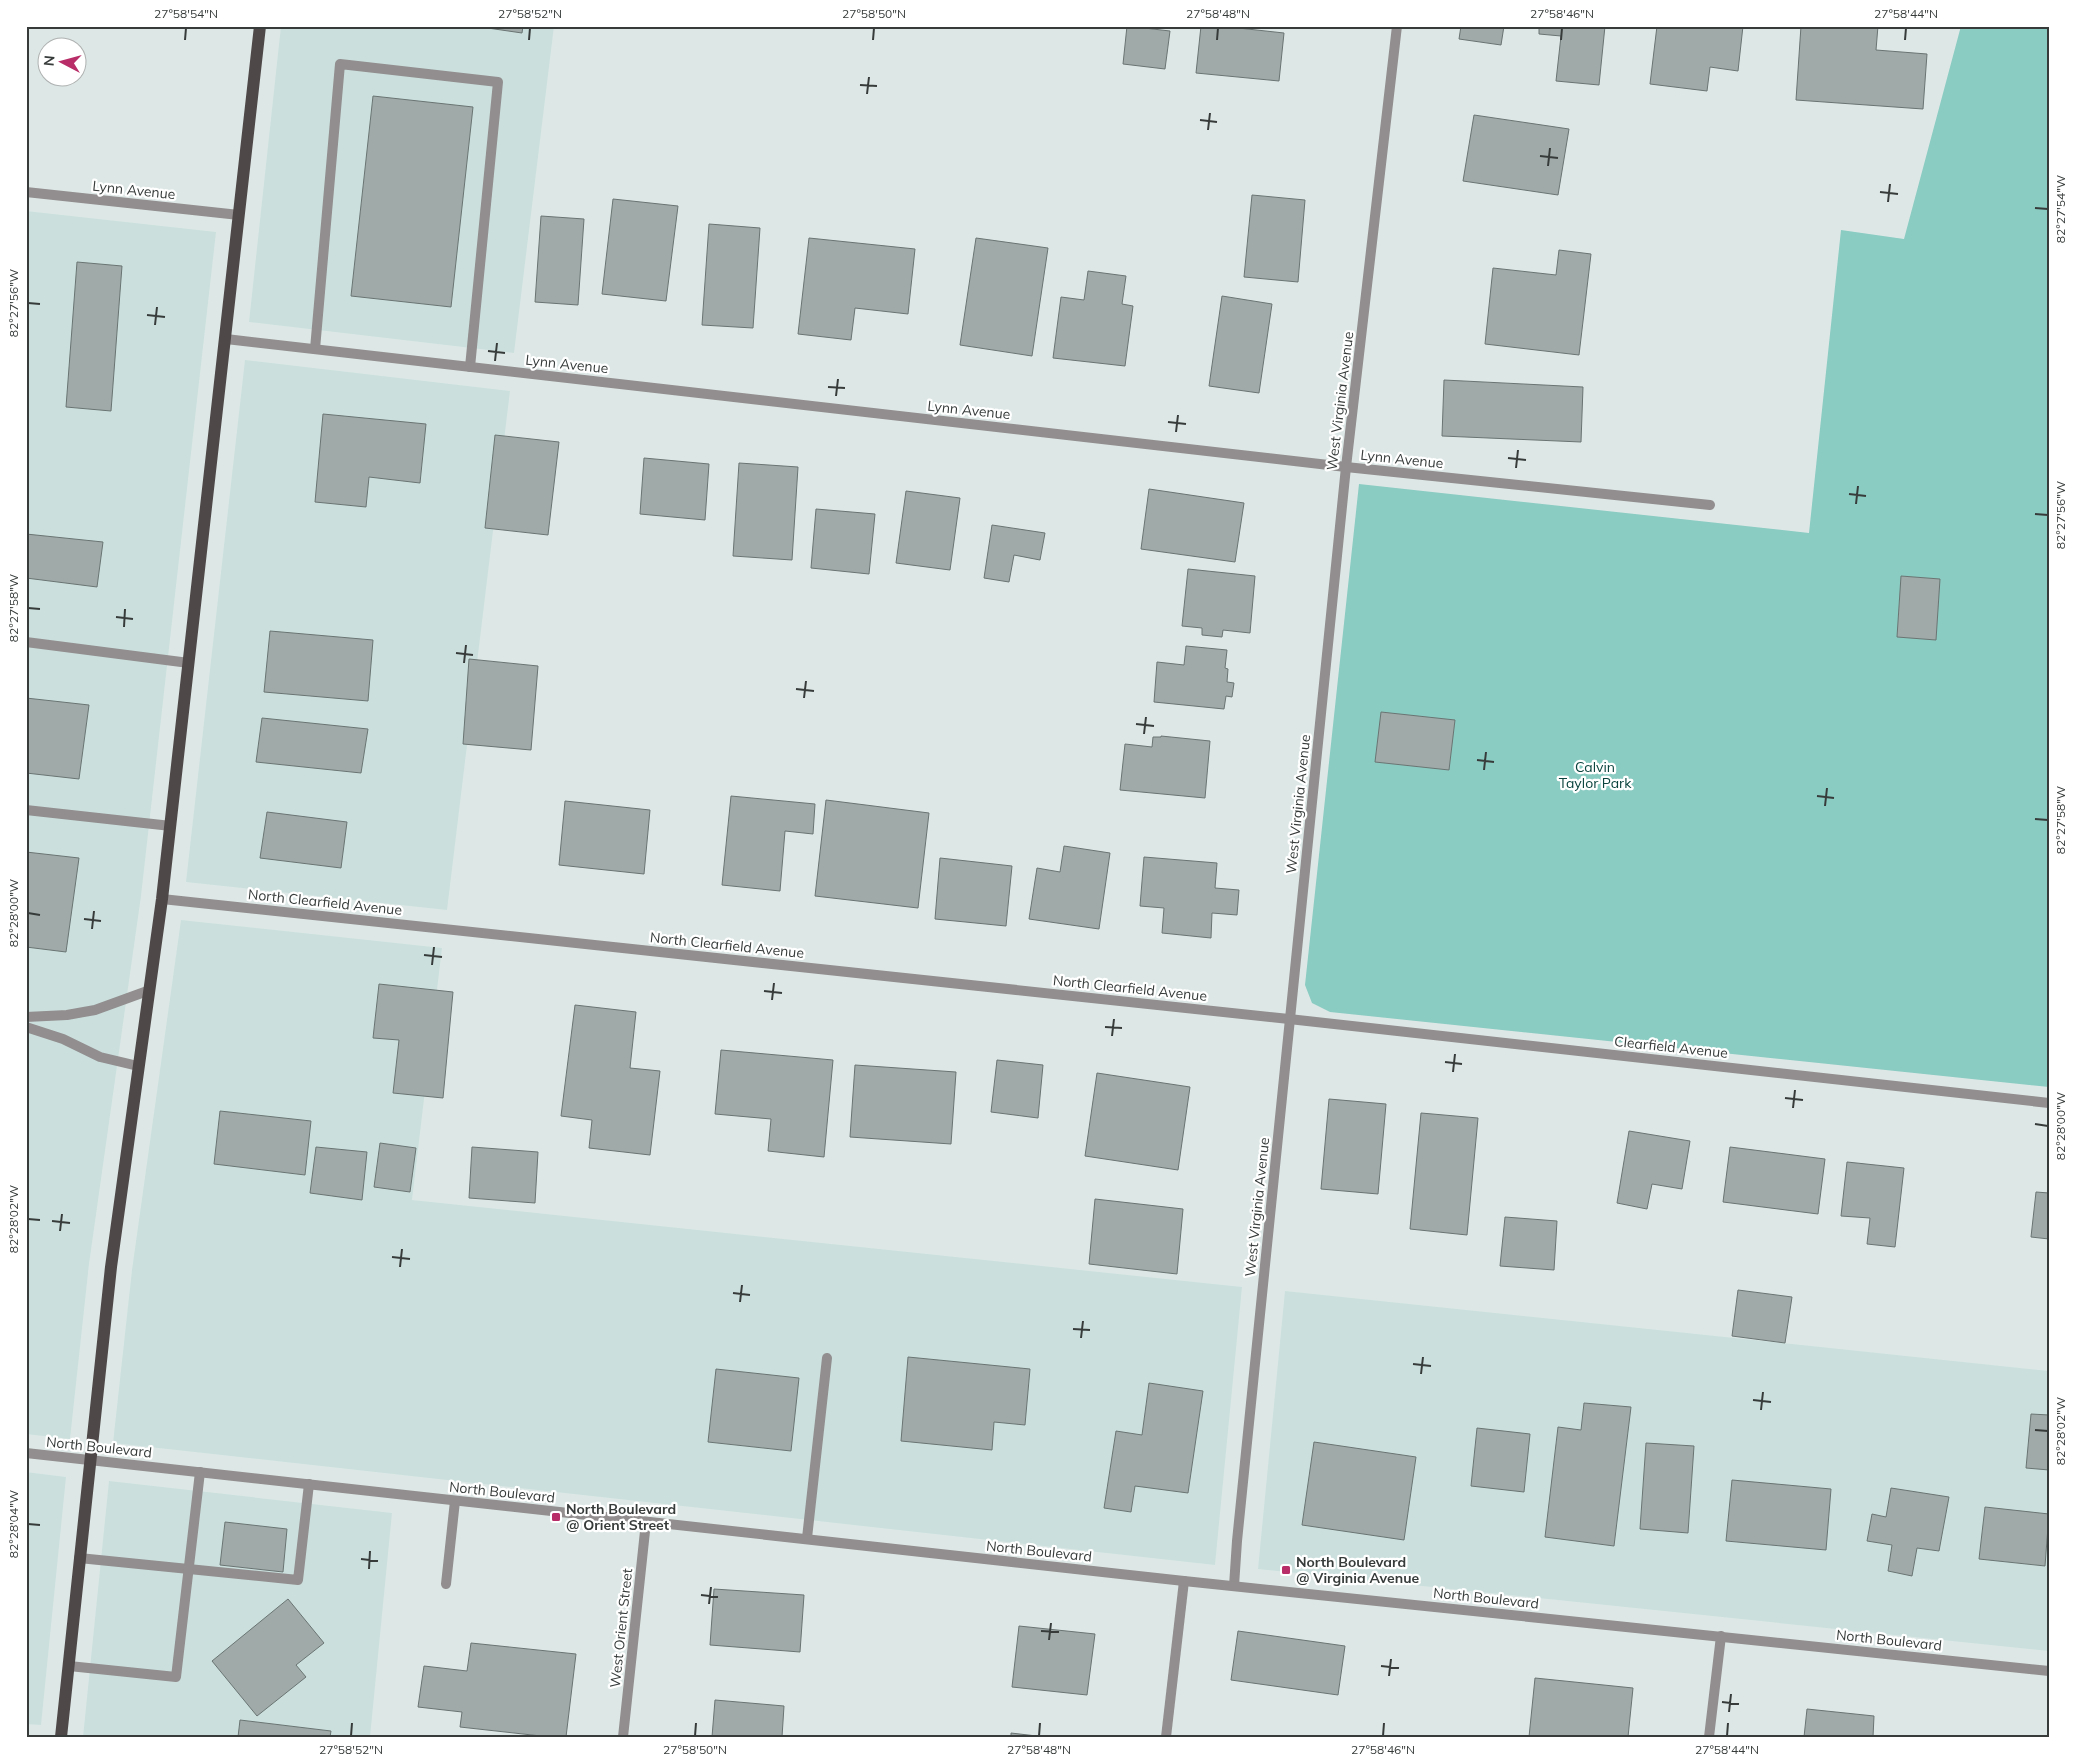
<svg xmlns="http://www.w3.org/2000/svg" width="2075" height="1763" font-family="Mulish,sans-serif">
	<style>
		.built { fill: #cbe0dd }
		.green { fill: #8acbc2 }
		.building { fill: #a0aba9; stroke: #6a7573 }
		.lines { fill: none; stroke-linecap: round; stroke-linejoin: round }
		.service { stroke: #928e8f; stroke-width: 10 }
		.minor { stroke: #928e8f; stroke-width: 10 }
		.tertiary { stroke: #928e8f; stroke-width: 10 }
		.primary { stroke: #4f4849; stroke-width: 12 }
		.ticks { fill: none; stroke: #373c3b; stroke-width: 2 }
		.poi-dot { fill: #b82d67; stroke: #fff; stroke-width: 2 }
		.labels { text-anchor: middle; stroke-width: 4.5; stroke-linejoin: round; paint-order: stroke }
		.street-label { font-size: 14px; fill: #373c3b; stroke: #fff }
		.park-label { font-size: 14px; fill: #0a433d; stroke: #fff }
		.poi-label { font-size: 14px; font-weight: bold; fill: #373c3b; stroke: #fff; text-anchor: start }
		.neatline { fill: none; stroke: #373c3b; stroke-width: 2 }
		.ticks-label { font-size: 12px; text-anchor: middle; fill: #373c3b }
	</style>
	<rect width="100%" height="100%" fill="#dde8e6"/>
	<g class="built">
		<polygon points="281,26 554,26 514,353 249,322"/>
		<polygon points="26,211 216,232 141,896 89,1264 70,1439 26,1434"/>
		<polygon points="245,360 510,391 447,910 186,882"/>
		<polygon points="181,920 442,948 412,1200 1242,1287 1215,1565 113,1443 132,1270"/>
		<polygon points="1285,1291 2049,1371 2049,1651 1258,1569"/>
		<polygon points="26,1472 66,1477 41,1725 26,1724"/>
		<polygon points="109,1481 392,1513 370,1737 83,1737"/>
	</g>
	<polygon class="green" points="1961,26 2049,26 2049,1087 1330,1012 1312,1003 1305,985 1359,484 1809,533 1841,230 1904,239"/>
	<g class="building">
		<polygon points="474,26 523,26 522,33"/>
		<polygon points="1127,26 1170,31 1165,69 1123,64"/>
		<polygon points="1201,26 1220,26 1284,33 1279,81 1196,73"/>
		<polygon points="1461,26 1504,26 1501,45 1459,39"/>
		<polygon points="1539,26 1605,26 1599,85 1556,81 1561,36 1539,34"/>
		<polygon points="1657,26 1743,26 1738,71 1710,67 1707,91 1650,84"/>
		<polygon points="1801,26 1878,26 1876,50 1927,54 1923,109 1796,100"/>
		<polygon points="373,96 473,107 451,307 351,296"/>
		<polygon points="1474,115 1569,129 1558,195 1463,181"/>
		<polygon points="1252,195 1305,200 1298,282 1244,277"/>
		<polygon points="613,199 678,206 666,301 602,294"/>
		<polygon points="541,216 584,219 578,305 535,302"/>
		<polygon points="709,224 760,228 753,328 702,325"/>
		<polygon points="809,238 915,249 908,314 855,308 851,340 798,334"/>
		<polygon points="976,238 1048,248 1032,356 960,345"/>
		<polygon points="1559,250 1591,254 1579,355 1485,344 1493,268 1556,275"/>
		<polygon points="77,262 122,266 111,411 66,407"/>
		<polygon points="1088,271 1126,276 1122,304 1133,306 1125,366 1053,358 1061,297 1084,300"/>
		<polygon points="1222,296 1272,304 1259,393 1209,386"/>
		<polygon points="1444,380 1583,387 1581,442 1442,436"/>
		<polygon points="323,414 426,424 420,483 369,477 366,507 315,502"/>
		<polygon points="495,435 559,442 548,535 485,528"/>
		<polygon points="644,458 709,464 705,520 640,514"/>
		<polygon points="739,463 798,467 792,560 733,556"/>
		<polygon points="1149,489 1244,503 1235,562 1141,549"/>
		<polygon points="906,491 960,498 950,570 896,563"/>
		<polygon points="816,509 875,514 869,574 811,568"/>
		<polygon points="992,525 1045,533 1040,560 1014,555 1009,582 984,578"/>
		<polygon points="26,534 103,542 97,587 26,578"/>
		<polygon points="1188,569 1255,576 1250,633 1223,630 1222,637 1202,635 1202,628 1182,626"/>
		<polygon points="1901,576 1940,579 1936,640 1897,637"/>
		<polygon points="270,631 373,640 368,701 264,692"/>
		<polygon points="1186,646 1227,650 1225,668 1228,669 1227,682 1234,683 1232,697 1226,696 1224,709 1154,702 1157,662 1184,665"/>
		<polygon points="469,659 538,666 531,750 463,744"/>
		<polygon points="26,698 89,705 79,779 26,773"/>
		<polygon points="1381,712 1455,720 1449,770 1375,762"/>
		<polygon points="262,718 368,729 361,773 256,762"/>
		<polygon points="1161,736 1210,741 1205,798 1120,790 1125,744 1152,747 1153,737 1161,737"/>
		<polygon points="731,796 815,804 813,834 785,831 780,891 722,885"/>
		<polygon points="826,800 929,813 918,908 815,896"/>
		<polygon points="565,801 650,810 644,874 559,865"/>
		<polygon points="267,812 347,822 341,868 260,858"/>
		<polygon points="1064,846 1110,853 1099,929 1029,919 1037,868 1060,872"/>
		<polygon points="26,852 79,858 66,952 26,947"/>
		<polygon points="1144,857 1217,863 1215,888 1239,890 1237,915 1212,913 1211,938 1162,933 1164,908 1140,906"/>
		<polygon points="940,858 1012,866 1006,926 935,919"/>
		<polygon points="379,984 453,992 443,1098 393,1093 399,1040 373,1038"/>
		<polygon points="575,1005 636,1012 630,1068 660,1071 650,1155 589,1148 592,1120 561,1116"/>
		<polygon points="721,1050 833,1060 824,1157 768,1151 771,1119 715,1114"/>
		<polygon points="997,1060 1043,1065 1038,1118 991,1112"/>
		<polygon points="855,1065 956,1072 951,1144 850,1137"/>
		<polygon points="1097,1073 1190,1087 1178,1170 1085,1156"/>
		<polygon points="1329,1099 1386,1104 1378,1194 1321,1189"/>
		<polygon points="220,1111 311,1121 305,1175 214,1164"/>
		<polygon points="1421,1113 1478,1118 1467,1235 1410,1229"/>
		<polygon points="1629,1131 1690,1141 1682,1189 1652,1184 1647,1209 1617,1203"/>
		<polygon points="380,1143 416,1148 410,1192 374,1187"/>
		<polygon points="316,1147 367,1152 362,1200 310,1193"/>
		<polygon points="472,1147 538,1152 535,1203 469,1198"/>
		<polygon points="1730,1147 1825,1159 1818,1214 1723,1202"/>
		<polygon points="1847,1162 1904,1168 1895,1247 1867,1244 1870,1218 1841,1216"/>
		<polygon points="2036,1192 2049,1193 2049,1239 2031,1237"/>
		<polygon points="1095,1199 1183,1209 1177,1274 1089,1264"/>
		<polygon points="1505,1217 1557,1221 1554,1270 1500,1266"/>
		<polygon points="1738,1290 1792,1297 1785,1343 1732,1336"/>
		<polygon points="908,1357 1030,1369 1025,1425 994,1422 992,1450 901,1441"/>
		<polygon points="716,1369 799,1378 791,1451 708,1442"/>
		<polygon points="1149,1383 1203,1391 1188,1493 1135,1486 1131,1512 1104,1508 1116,1431 1142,1435"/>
		<polygon points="1584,1403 1631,1407 1614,1546 1545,1537 1558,1427 1581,1430"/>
		<polygon points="2031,1414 2049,1415 2049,1470 2026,1468"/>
		<polygon points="1477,1428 1530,1434 1524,1492 1471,1486"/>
		<polygon points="1314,1442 1416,1457 1404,1540 1302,1525"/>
		<polygon points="1646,1443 1694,1446 1688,1533 1640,1529"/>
		<polygon points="1732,1480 1831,1489 1826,1550 1726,1541"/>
		<polygon points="1891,1488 1949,1497 1939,1551 1917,1548 1912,1576 1888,1571 1892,1545 1867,1541 1872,1514 1886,1517"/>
		<polygon points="1985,1507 2049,1514 2045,1566 1979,1559"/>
		<polygon points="225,1522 287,1529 283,1572 220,1565"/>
		<polygon points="714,1589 804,1595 800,1652 710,1645"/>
		<polygon points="288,1599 324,1643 296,1665 306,1677 257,1716 212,1661"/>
		<polygon points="1019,1626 1095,1634 1087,1695 1012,1687"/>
		<polygon points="1238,1631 1345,1646 1338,1695 1231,1680"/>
		<polygon points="471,1643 576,1654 566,1737 550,1737 460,1727 462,1712 418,1707 424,1666 467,1671"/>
		<polygon points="1535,1678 1633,1688 1628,1737 1529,1737"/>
		<polygon points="715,1700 784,1706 782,1737 712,1737"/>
		<polygon points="1807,1709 1874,1716 1873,1737 1804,1737"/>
		<polygon points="240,1720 331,1731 330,1737 238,1737"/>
		<polygon points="1011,1733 1045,1737 1011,1737"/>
	</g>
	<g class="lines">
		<g class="service">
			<polyline points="315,349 340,64 498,82 470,367"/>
			<polyline points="26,642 189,663"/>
			<polyline points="26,810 171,826"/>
			<polyline points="26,1017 67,1015 95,1010 150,990"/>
			<polyline points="26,1027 63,1039 100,1057 138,1066"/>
			<polyline points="807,1538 827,1358"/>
			<polyline points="79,1558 298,1580 309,1484"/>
			<polyline points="446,1584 455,1501"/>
			<polyline points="69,1666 176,1677 200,1472"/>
		</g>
		<g class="minor">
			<polyline points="26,192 239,215"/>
			<polyline points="226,339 1346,467 1710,505"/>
			<polyline points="162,899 1289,1019 2049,1103"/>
			<polyline points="1234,1586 1237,1541 1346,467 1397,26"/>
			<polyline points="623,1737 646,1522"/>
			<polyline points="1166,1737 1184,1581"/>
			<polyline points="1709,1737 1721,1636"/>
		</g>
		<polyline class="tertiary" points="26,1453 1184,1581 2049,1671"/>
		<polyline class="primary" points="61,1737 111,1267 162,899 260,26"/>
	</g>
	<path class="ticks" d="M 185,40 L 186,28M 529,40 L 530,28M 873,40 L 874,28M 1217,40 L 1218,28M 1561,40 L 1562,28M 1905,40 L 1906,28M 860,85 L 877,86M 867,94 L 869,77M 1200,120 L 1217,122M 1208,130 L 1210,113M 1540,156 L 1558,158M 1548,166 L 1550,148M 1880,192 L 1898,194M 1888,202 L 1890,184M 2035,208 L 2048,209M 28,303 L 40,304M 147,315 L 165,317M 155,325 L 157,307M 488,351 L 505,353M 495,361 L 497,343M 828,387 L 845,388M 836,396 L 838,379M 1168,422 L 1186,424M 1176,432 L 1178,415M 1508,458 L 1526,460M 1516,468 L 1518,450M 1849,494 L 1866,496M 1856,504 L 1858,486M 2035,514 L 2048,515M 28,608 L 40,609M 116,617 L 133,619M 124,627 L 125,609M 456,653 L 473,655M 464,663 L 466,645M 796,689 L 814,691M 804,698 L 806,681M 1136,724 L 1154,726M 1144,734 L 1146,717M 1477,760 L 1494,762M 1484,770 L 1486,752M 1817,796 L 1834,798M 1825,806 L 1827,788M 2035,819 L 2048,820M 28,913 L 40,915M 84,919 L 101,921M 92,929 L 94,911M 424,955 L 442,957M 432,965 L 434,947M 764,991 L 782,993M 772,1000 L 774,983M 1105,1027 L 1122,1028M 1112,1036 L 1114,1019M 1445,1062 L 1462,1064M 1453,1072 L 1455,1054M 1785,1098 L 1803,1100M 1793,1108 L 1795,1090M 2035,1124 L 2048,1126M 28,1219 L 40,1220M 52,1221 L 70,1223M 60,1231 L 62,1214M 392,1257 L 410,1259M 400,1267 L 402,1249M 733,1293 L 750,1295M 740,1302 L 742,1285M 1073,1329 L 1090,1330M 1081,1338 L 1083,1321M 1413,1364 L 1431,1366M 1421,1374 L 1423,1357M 1753,1400 L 1771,1402M 1761,1410 L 1763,1392M 2035,1430 L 2048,1431M 28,1524 L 40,1525M 361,1559 L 378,1561M 369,1569 L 370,1551M 701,1595 L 718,1597M 709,1604 L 711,1587M 1041,1631 L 1059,1632M 1049,1640 L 1051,1623M 1381,1666 L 1399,1668M 1389,1676 L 1391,1659M 1722,1702 L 1739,1704M 1729,1712 L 1731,1694M 351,1736 L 352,1723M 695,1736 L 696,1723M 1039,1736 L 1040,1723M 1383,1736 L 1384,1723M 1727,1736 L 1728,1723"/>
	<g class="poi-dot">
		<rect x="551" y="1512" width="10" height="10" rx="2.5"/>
		<rect x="1281" y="1565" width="10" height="10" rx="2.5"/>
	</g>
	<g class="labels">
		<g class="street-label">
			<text transform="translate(134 190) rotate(6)" y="5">Lynn Avenue</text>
			<text transform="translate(567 364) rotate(6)" y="5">Lynn Avenue</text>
			<text transform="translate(1340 401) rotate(-83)" y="5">West Virginia Avenue</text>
			<text transform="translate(969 410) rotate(6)" y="5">Lynn Avenue</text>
			<text transform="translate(1402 459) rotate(6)" y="5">Lynn Avenue</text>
			<text transform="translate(1298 804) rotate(-84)" y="5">West Virginia Avenue</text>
			<text transform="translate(325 902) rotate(6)" y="5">North Clearfield Avenue</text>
			<text transform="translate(727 945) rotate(6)" y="5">North Clearfield Avenue</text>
			<text transform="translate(1130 988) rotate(6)" y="5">North Clearfield Avenue</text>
			<text transform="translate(1671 1047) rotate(6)" y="5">Clearfield Avenue</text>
			<text transform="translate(1257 1207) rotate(-84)" y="5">West Virginia Avenue</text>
			<text transform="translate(99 1447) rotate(6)" y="5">North Boulevard</text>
			<text transform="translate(502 1492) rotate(6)" y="5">North Boulevard</text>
			<text transform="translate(1039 1551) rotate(6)" y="5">North Boulevard</text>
			<text transform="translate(1486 1598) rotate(6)" y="5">North Boulevard</text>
			<text transform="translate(621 1628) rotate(-84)" y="5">West Orient Street</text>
			<text transform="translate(1889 1640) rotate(6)" y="5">North Boulevard</text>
		</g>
		<g class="park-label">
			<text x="1595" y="772">Calvin<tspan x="1595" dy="16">Taylor Park</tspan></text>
		</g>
		<g class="poi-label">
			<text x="566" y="1514">North Boulevard<tspan x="566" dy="16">@ Orient Street</tspan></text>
			<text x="1296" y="1567">North Boulevard<tspan x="1296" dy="16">@ Virginia Avenue</tspan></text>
		</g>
	</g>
	<rect width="2075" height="1763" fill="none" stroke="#ffffff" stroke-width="55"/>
	<g transform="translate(62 62) rotate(276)"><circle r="24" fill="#ffffff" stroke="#afb1b1"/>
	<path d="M0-4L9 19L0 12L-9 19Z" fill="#b82d67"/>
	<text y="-8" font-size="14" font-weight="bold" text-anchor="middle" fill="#373c3b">N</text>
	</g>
	<rect x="28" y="28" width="2020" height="1708" class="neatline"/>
	<g class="ticks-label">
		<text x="186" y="18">27°58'54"N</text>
		<text x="530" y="18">27°58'52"N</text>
		<text x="874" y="18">27°58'50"N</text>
		<text x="1218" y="18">27°58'48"N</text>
		<text x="1562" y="18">27°58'46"N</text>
		<text x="1906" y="18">27°58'44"N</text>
		<text transform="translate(2061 209) rotate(-90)" y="4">82°27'54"W</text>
		<text transform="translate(14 303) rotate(-90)" y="4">82°27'56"W</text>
		<text transform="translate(2061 515) rotate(-90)" y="4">82°27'56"W</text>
		<text transform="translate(14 608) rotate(-90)" y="4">82°27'58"W</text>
		<text transform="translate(2061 820) rotate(-90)" y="4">82°27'58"W</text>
		<text transform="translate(14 913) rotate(-90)" y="4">82°28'00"W</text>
		<text transform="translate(2061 1126) rotate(-90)" y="4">82°28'00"W</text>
		<text transform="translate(14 1219) rotate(-90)" y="4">82°28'02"W</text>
		<text transform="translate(2061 1431) rotate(-90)" y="4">82°28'02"W</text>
		<text transform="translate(14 1524) rotate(-90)" y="4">82°28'04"W</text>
		<text x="351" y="1754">27°58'52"N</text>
		<text x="695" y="1754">27°58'50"N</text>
		<text x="1039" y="1754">27°58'48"N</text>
		<text x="1383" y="1754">27°58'46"N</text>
		<text x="1727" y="1754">27°58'44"N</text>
	</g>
</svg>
